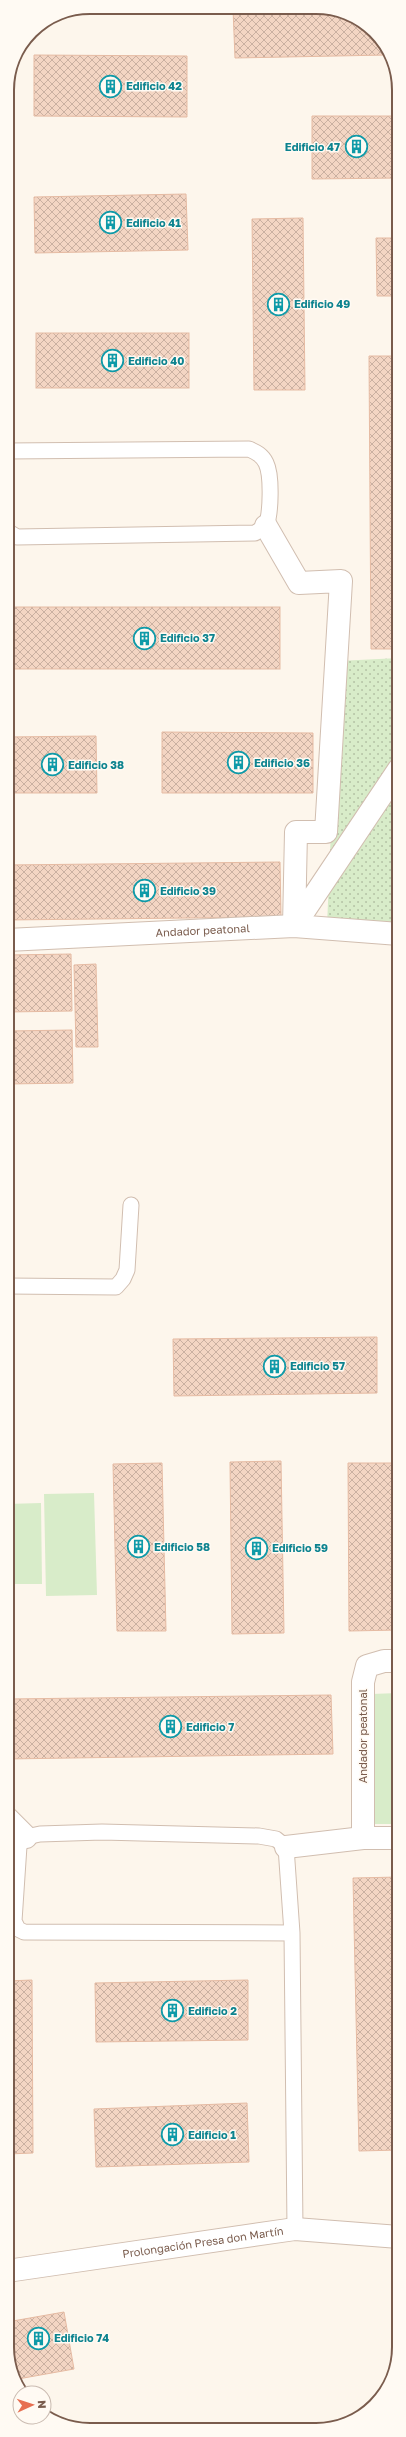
<svg xmlns="http://www.w3.org/2000/svg" width="406" height="2437" font-family="'Golos Text',sans-serif">
	<style>
		.park { fill: url(#park-dots) }
		.garden { fill: #d8ecc9 }
		.building { fill: url(#building-cross-hatch); stroke: #e6bba3 }
		.lines { fill: none; stroke-linecap: round; stroke-linejoin: round }
		.service-casing { stroke: #d1beb0; stroke-width: 17 }
		.pedestrian-casing { stroke: #d1beb0; stroke-width: 24 }
		.minor-casing { stroke: #d1beb0; stroke-width: 24 }
		.service { stroke: #fff; stroke-width: 15 }
		.pedestrian { stroke: #fff; stroke-width: 22 }
		.minor { stroke: #fff; stroke-width: 22 }
		.labels { text-anchor: middle; stroke-width: 3; stroke-linejoin: round; paint-order: stroke }
		.culture-label { font-size: 11px; font-weight: bold; fill: #0d838f; stroke: #fffaf3; text-anchor: start }
		.street-label { font-size: 11px; fill: #7a5c4d; stroke: #fffaf3 }
		.rim { fill: none; stroke: #7a5c4d; stroke-width: 2 }
	</style>
	<defs>
		<pattern id="park-dots" width="8" height="8" patternUnits="userSpaceOnUse"><rect width="8" height="8" fill="#d8ecc9"/><path d="M2 2h.1M6 6h.1" fill="none" stroke="#b4c2a5" stroke-width="1.8" stroke-linecap="round"/></pattern>
		<pattern id="building-cross-hatch" width="8" height="8" patternUnits="userSpaceOnUse"><rect width="8" height="8" fill="#f3d5c3"/><path d="M0 0l8 8M0 8l8-8" fill="none" stroke="#cab0a1"/></pattern>
	</defs>
	<rect width="100%" height="100%" fill="#fdf6ec"/>
	<polygon class="park" points="399,658 399,927 327,926 338,661"/>
	<g class="garden">
		<polygon points="94,1493 97,1595 46,1596 44,1494"/>
		<polygon points="41,1503 42,1584 7,1584 7,1504"/>
		<polygon points="399,1693 399,1824 373,1824 371,1694"/>
	</g>
	<g class="building">
		<polygon points="233,9 338,10 379,35 387,55 235,58"/>
		<polygon points="34,55 187,56 187,117 34,116"/>
		<polygon points="312,116 399,116 399,178 312,179"/>
		<polygon points="186,194 188,250 35,253 34,197"/>
		<polygon points="303,218 305,390 254,390 252,219"/>
		<polygon points="376,238 399,238 399,296 377,296"/>
		<rect x="36" y="333" width="153" height="55"/>
		<polygon points="369,356 399,356 399,649 371,649"/>
		<rect x="7" y="607" width="273" height="62"/>
		<polygon points="162,732 313,733 313,793 162,793"/>
		<polygon points="96,736 97,793 7,793 7,737"/>
		<polygon points="280,862 281,917 7,920 7,865"/>
		<polygon points="71,954 72,1011 7,1012 7,955"/>
		<polygon points="96,964 98,1047 76,1047 74,965"/>
		<polygon points="72,1030 73,1083 7,1084 7,1031"/>
		<polygon points="377,1337 377,1393 174,1396 173,1339"/>
		<polygon points="281,1461 284,1633 232,1634 230,1462"/>
		<polygon points="162,1463 166,1631 117,1631 113,1464"/>
		<polygon points="348,1463 397,1463 399,1630 349,1631"/>
		<polygon points="331,1695 333,1754 7,1759 7,1699"/>
		<polygon points="399,1877 399,2150 359,2151 353,1878"/>
		<polygon points="32,1980 33,2153 7,2154 7,1981"/>
		<polygon points="248,1980 248,2040 96,2042 95,1983"/>
		<polygon points="247,2103 249,2162 96,2167 94,2109"/>
		<polygon points="64,2312 74,2369 18,2379 7,2353 7,2322"/>
	</g>
	<g class="lines">
		<defs>
			<g id="service">
				<path d="M 7,451 L 249,449 C 256,452 262,455 266,463 C 272,475 271,513 266,526 L 255,533 L 17,537 L 7,531"/>
				<polyline points="7,1286 116,1287 123,1279 127,1270 131,1205"/>
				<polyline points="292,1933 24,1932 18,1929 14,1921 19,1846 26,1837 40,1834 102,1832 259,1836 276,1839 286,1847 292,1933 295,2229"/>
			</g>
			<g id="pedestrian">
				<polyline points="266,526 299,583 341,581 326,832 296,832 294,926 399,769"/>
				<path id="s1" d="M 7,940 L 294,926 L 399,934"/>
				<polyline points="7,1818 26,1837"/>
				<polyline points="363,1838 363,1682 367,1666 384,1661 399,1661"/>
				<polyline points="286,1847 363,1838 399,1838"/>
			</g>
			<g id="minor">
				<path id="s2" d="M 7,2271 L 295,2229 L 399,2237"/>
			</g>
		</defs>
		<use href="#service" class="service-casing"/>
		<use href="#pedestrian" class="pedestrian-casing"/>
		<use href="#minor" class="minor-casing"/>
		<use href="#service" class="service"/>
		<use href="#pedestrian" class="pedestrian"/>
		<use href="#minor" class="minor"/>
	</g>
	<defs>
		<symbol id="building-ring" viewBox="-11 -11 22 22"><circle r="9.5" fill="#fffaf3" stroke="#0f9aa8" stroke-width="1.5"/><path d="M-4-6H4V6H1V3H-1V6H-4ZM-2.5-4.3h1.7v1.8h-1.7ZM.8-4.3h1.7v1.8H.8ZM-2.5-1h1.7V.8h-1.7ZM.8-1h1.7V.8H.8Z" fill="#0f9aa8"/></symbol>
	</defs>
	<g fill-rule="evenodd">
		<use href="#building-ring" x="98" y="74" width="25" height="25"/>
		<use href="#building-ring" x="344" y="134" width="25" height="25"/>
		<use href="#building-ring" x="98" y="210" width="25" height="25"/>
		<use href="#building-ring" x="266" y="292" width="25" height="25"/>
		<use href="#building-ring" x="100" y="348" width="25" height="25"/>
		<use href="#building-ring" x="132" y="626" width="25" height="25"/>
		<use href="#building-ring" x="226" y="750" width="25" height="25"/>
		<use href="#building-ring" x="40" y="752" width="25" height="25"/>
		<use href="#building-ring" x="132" y="878" width="25" height="25"/>
		<use href="#building-ring" x="262" y="1354" width="25" height="25"/>
		<use href="#building-ring" x="126" y="1534" width="25" height="25"/>
		<use href="#building-ring" x="244" y="1536" width="25" height="25"/>
		<use href="#building-ring" x="158" y="1714" width="25" height="25"/>
		<use href="#building-ring" x="160" y="1998" width="25" height="25"/>
		<use href="#building-ring" x="160" y="2122" width="25" height="25"/>
		<use href="#building-ring" x="26" y="2326" width="25" height="25"/>
	</g>
	<g class="labels">
		<g class="culture-label">
			<text x="126" y="90">Edificio 42</text>
			<text x="340" y="151" text-anchor="end">Edificio 47</text>
			<text x="126" y="227">Edificio 41</text>
			<text x="294" y="308">Edificio 49</text>
			<text x="128" y="365">Edificio 40</text>
			<text x="160" y="642">Edificio 37</text>
			<text x="254" y="767">Edificio 36</text>
			<text x="68" y="769">Edificio 38</text>
			<text x="160" y="895">Edificio 39</text>
			<text x="290" y="1370">Edificio 57</text>
			<text x="154" y="1551">Edificio 58</text>
			<text x="272" y="1552">Edificio 59</text>
			<text x="186" y="1731">Edificio 7</text>
			<text x="188" y="2015">Edificio 2</text>
			<text x="188" y="2139">Edificio 1</text>
			<text x="54" y="2342">Edificio 74</text>
		</g>
		<g class="street-label">
			<text dy="4" stroke="none"><textPath href="#s1" startOffset="196">Andador peatonal</textPath></text>
			<text transform="translate(363 1736) rotate(-90)" y="4">Andador peatonal</text>
			<text dy="4" stroke="none"><textPath href="#s2" startOffset="198">Prolongación Presa don Martín</textPath></text>
		</g>
	</g>
	<path d="M0 0H406V2437H0ZM90 14H316A76 76 0 0 1 392 90V2347A76 76 0 0 1 316 2423H90A76 76 0 0 1 14 2347V90A76 76 0 0 1 90 14Z" fill="#fffaf3" fill-rule="evenodd"/>
	<path class="rim" d="M90 14H316A76 76 0 0 1 392 90V2347A76 76 0 0 1 316 2423H90A76 76 0 0 1 14 2347V90A76 76 0 0 1 90 14Z"/>
	<g transform="translate(32 2405) rotate(87)"><circle r="19" fill="#fffaf3" stroke="#cabbb1"/>
	<path d="M0-3L7 15L0 10L-7 15Z" fill="#e76f51"/>
	<text y="-6" font-size="11" font-weight="bold" text-anchor="middle" fill="#7a5c4d">N</text>
	</g>
</svg>
